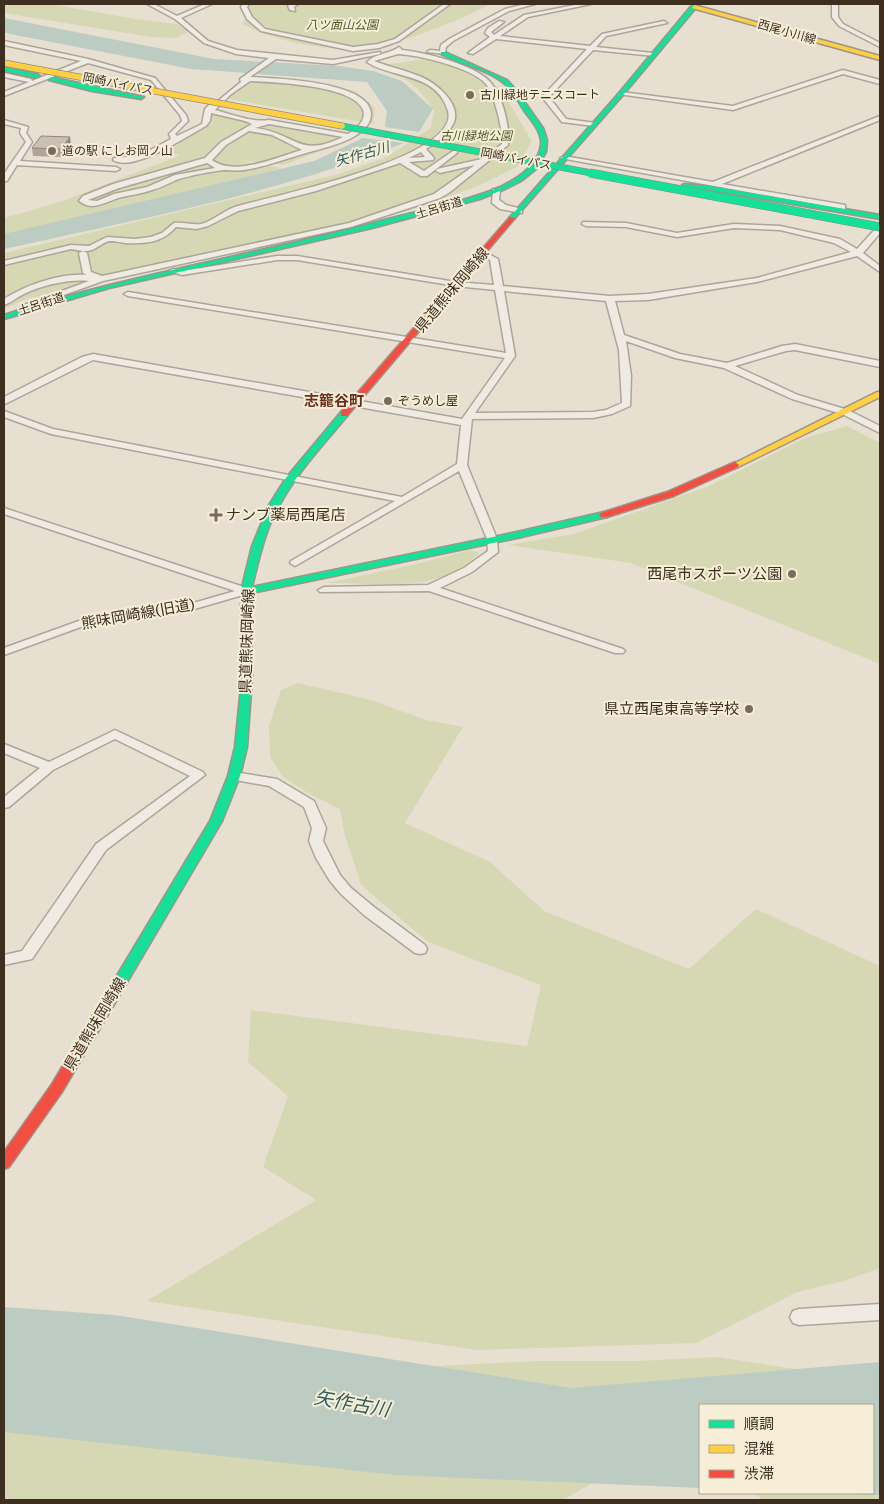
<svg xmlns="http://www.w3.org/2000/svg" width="884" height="1504" font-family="'Roboto Serif','Noto Sans JP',serif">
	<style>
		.green { fill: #d6d7b3 }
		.water { fill: #bcccc2 }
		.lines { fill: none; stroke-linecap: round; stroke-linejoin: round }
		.street-casing { stroke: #ada599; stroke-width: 3 }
		.fast-casing { stroke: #9c958a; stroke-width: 3 }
		.slow-casing { stroke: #9c958a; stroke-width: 3 }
		.jam-casing { stroke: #9c958a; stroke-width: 3 }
		.street { fill: #efebe3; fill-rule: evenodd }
		.fast { fill: #16e098; fill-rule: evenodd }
		.slow { fill: #ffcf43; fill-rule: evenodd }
		.jam { fill: #f24e42; fill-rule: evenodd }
		.fast-bridge-far1-casing { stroke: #928b80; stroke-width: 7; stroke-linecap: butt }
		.fast-bridge-casing { stroke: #928b80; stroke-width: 9; stroke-linecap: butt }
		.slow-bridge-casing { stroke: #928b80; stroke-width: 7; stroke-linecap: butt }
		.fast-bridge-far1 { stroke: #16e098; stroke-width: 5.5 }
		.fast-bridge { stroke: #16e098; stroke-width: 8 }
		.slow-bridge { stroke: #ffcf43; stroke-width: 5.5 }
		.wall { fill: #afa499 }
		.shaded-wall { fill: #8e867d }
		.building { fill: #cbbfb2; stroke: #8e867d }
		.poi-dot { fill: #786c5e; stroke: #f7eed8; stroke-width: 2 }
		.labels { text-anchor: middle; stroke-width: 4; stroke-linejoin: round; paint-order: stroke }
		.far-park-label { font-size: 12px; font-style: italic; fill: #4d5a26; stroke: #f7eed8 }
		.far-street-label { font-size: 12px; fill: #3d2e20; stroke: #f7eed8 }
		.far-poi-label { font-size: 12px; fill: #3d2e20; stroke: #f7eed8; text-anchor: start }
		.far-water-label { font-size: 14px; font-style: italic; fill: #2f5d5a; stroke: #f7eed8 }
		.street-label { font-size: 15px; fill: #3d2e20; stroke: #f7eed8 }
		.far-quarter-label { font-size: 15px; font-weight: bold; fill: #6b2e1e; stroke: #f7eed8 }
		.poi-label { font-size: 15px; fill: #3d2e20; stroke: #f7eed8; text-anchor: end }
		.near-water-label { font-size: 19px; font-style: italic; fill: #2f5d5a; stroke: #f7eed8 }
	</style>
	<rect width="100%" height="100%" fill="#e7e0d1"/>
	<g class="green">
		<polygon points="4,4 50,4 135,19 177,24 188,32 175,38 151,37 4,13"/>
		<path d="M 243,4 L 487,4 L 487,6 C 455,22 400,45 364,48 C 322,51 280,43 242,24 L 250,13 L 243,9 Z"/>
		<path d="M 430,58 L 479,72 L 502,91 L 532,141 L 517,167 L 478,186 L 411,210 L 293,240 L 109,279 L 24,300 L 4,309 L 4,253 L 335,175 L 385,158 L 431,128 L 434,111 C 414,79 405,77 370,67 Z"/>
		<polygon points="253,78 295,80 355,91 375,108 373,124 222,98 243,81"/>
		<polygon points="211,113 358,136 284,165 237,160 281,168 149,206 4,238 4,218 60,202 181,155 165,152 213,123"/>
		<polygon points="847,426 880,443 880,664 631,563 508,545 574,534 709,486 805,438"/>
		<path d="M 470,550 L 480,553 C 472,559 462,568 452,573 C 421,589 361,583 326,583 L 413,565 Z"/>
		<polygon points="298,683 371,700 426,720 463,727 405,823 490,862 544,911 689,969 756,909 880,966 880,1268 844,1281 797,1292 696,1343 477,1350 147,1301 316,1200 263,1167 288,1096 248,1062 251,1010 527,1046 541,985 428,942 361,885 345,836 340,809 311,795 283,777 270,757 269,726 281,690"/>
		<polygon points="4,1349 318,1372 537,1361 638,1361 717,1357 802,1370 700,1405 615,1470 563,1500 4,1500"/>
		<polygon points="880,1423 880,1500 763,1500 754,1493 873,1493"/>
	</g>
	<g class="water">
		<polygon points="4,18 214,59 339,66 373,71 402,81 433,109 419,132 385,127 387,111 367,82 191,69 10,34 4,32"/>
		<path d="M 363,138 L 404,143 C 276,194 138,219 4,249 L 4,234 L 314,161 Z"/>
		<polygon points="4,1307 115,1315 571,1388 880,1362 880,1495 825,1493 873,1493 873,1405 700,1405 700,1488 395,1475 4,1432"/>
	</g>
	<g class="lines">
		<defs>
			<g id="street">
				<path d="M 147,4 L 154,4 L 177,16 L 205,4 L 212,4 L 181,18 L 208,41 L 237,50 L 333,60 L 380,52 L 380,54 L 333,64 L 276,59 L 250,77 C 273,78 371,81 371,114 C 371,139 323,148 306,153 C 285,159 265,167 244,170 C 237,171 231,170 225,170 C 212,171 188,176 176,180 C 168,184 160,188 152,190 C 141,194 129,195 118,198 C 110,201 102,205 93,206 C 88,206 83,204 79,201 L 83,196 L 113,184 L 205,158 L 221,142 L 252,124 L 245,121 L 211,113 L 210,121 L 206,126 C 187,136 133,173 113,160 L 114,158 L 139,156 L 171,139 L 169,134 L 182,121 L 180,115 L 151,80 L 88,63 L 4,96 L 4,92 L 29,82 L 4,77 L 4,73 L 31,79 L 32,81 L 81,61 L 4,45 L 4,41 L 88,59 L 155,78 L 186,115 L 188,121 L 175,134 L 177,136 L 202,124 L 205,109 L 209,105 L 213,105 L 241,82 L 240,79 L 269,58 L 236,54 L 204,43 L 175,19 ZM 250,81 C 274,82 354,85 363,110 C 367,120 356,129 348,134 L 269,120 C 254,123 231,114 215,110 L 230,95 ZM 269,124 L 343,137 C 297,159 297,133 255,128 ZM 249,131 L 272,135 L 302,150 C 277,157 234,177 212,160 L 226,145 ZM 207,163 L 215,168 L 175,175 L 147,187 L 114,194 L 97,201 L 88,200 L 119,188 Z"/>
				<polygon points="243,4 249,4 247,7 252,17 265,29 353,47 378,44 395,39 444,4 450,4 399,41 379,48 353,51 261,31 247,19 241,7"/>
				<polygon points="291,4 298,4 294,7 295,11 290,10 288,6"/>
				<polygon points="526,4 535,4 509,11 453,41 446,47 445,54 427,52 430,50 440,51 441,45 449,39 505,9"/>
				<polygon points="580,4 591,4 528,17 500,36 590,46 602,34 664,21 667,23 606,36 596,47 653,53 655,56 593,50 549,97 566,119 596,123 596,125 594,126 562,122 542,97 587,49 496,39 473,54 468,53 490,37 485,33 488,28 499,21 504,22 491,32 494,35 524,15"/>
				<polygon points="832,4 838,4 838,17 843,24 880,43 880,47 839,26 832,17"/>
				<path d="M 399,47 L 402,50 C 423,52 477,65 491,83 C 503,98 510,126 508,145 L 450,192 L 440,198 L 351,227 L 103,281 L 30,307 L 30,311 L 24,311 L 21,306 L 89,281 C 69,279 43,285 24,294 C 17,297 11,303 4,305 L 4,299 C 26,285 60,273 87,275 L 83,273 L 79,253 L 83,251 L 71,249 L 4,265 L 4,261 L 71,245 L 89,246 L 107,237 L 135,239 L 151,237 L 162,233 L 174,223 C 183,222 192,225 201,224 C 214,221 225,209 238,206 C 269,197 461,158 448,111 C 437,72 392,79 367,62 C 376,53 390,54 399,47 ZM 398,54 C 419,55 473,68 486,84 C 495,97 503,129 502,144 L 482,159 L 437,169 L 436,171 L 440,173 L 475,165 L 434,194 L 349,223 L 102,276 L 91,272 L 87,253 L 83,251 C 95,252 99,244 109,241 C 113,241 120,242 125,243 C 145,244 162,243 176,227 L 197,229 L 208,226 L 238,211 L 316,191 L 400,163 L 421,176 L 427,176 L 457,153 L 457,151 L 453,151 L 424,171 L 409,162 L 433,160 L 434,158 L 426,149 C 437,142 449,134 454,122 C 461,103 435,82 419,76 C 405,70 389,67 374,61 ZM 421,152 L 425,157 L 409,158 Z"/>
				<polygon points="843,70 880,80 880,84 843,74 733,110 618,94 621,92 733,106"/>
				<polygon points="880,116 880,120 722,184 845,205 845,209 842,209 560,158 564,156 713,182"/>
				<polygon points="4,120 28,127 26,133 32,142 20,161 116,167 120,169 116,171 17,165 7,181 4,181 4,174 26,142 20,133 21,128 4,124"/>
				<polygon points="493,189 500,191 499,200 506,205 522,209 522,213 500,209 492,203"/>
				<path d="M 583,222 L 626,223 L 677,233 L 734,224 L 780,226 L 840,239 L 857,249 L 877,227 L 880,227 L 880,233 L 863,253 L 880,266 L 880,272 L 857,256 L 757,282 L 648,300 L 615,301 L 624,335 L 680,354 L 727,363 L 782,346 L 795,344 L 880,361 L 880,367 L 795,350 L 786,351 L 735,366 L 798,395 L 848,410 L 880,426 L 880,433 L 842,414 L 792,399 L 724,368 L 675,358 L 626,341 L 631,376 L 630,406 L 612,414 L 593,418 L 472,419 L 467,465 L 497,539 L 498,552 L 472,572 L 440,588 L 623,649 L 625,651 L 623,653 L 615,653 L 429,591 L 320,592 L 318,590 L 324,587 L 428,585 L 464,568 L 488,551 L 487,539 L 459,471 L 295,566 L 290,563 L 291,561 L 395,501 L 51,434 L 4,417 L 4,411 L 53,429 L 402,497 L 457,464 L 461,425 L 93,360 L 7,403 L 4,404 L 4,397 L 82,357 L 93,354 L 462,419 L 505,358 L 128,296 L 124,294 L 128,292 L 506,353 L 495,290 L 456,286 L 297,260 L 277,260 L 182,275 L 169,271 L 173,269 L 182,271 L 277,256 L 297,256 L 456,282 L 494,285 L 490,260 L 479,253 L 483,251 L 498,259 L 503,286 L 610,296 L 648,294 L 757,278 L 851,252 L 834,243 L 780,230 L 734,228 L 677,237 L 626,227 L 586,226 L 582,224 ZM 504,291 L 606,301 L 619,350 L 622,403 L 606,410 L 593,412 L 475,413 L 515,356 Z"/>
				<polygon points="4,508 250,589 252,591 250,593 184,612 89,624 4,655 4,648 87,618 183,606 235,591 4,514"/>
				<polygon points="115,730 203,772 205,775 106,850 32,959 4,965 4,955 22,951 96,844 190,776 115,739 53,770 9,807 4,808 4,797 40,768 4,753 4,744 49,762"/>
				<polygon points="234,772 277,779 314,801 326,828 323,841 340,875 351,888 374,907 425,945 427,949 425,953 420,954 415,953 364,915 341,894 330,881 316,858 309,841 312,828 304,807 269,786 230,779 228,776 230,773"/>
				<polygon points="880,1304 880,1320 799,1325 793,1323 790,1317 793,1311 799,1309"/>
			</g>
			<g id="fast">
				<polygon points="693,4 699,4 623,95 514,219 510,219 510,217 619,93"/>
				<path d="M 441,52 L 445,52 L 507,80 L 517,91 L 543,128 L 547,140 L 546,152 L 536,169 L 521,181 L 505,189 L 480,199 L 372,228 L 109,288 L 4,319 L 4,315 C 131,274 260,254 388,219 C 425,209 465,202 500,187 C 517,179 538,166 541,145 C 542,133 533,122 525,112 C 519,103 514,92 506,85 C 489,69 461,65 441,54 Z"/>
				<polygon points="4,67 37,74 40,76 37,78 4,71"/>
				<polygon points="51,77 144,97 141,99 92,91 49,80"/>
				<polygon points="684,184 710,186 880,215 880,219 710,190 682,187 682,185"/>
				<path d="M 344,411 L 348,414 L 347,416 C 324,444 298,471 280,504 C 265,529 259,559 252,587 L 517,532 L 604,512 L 609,515 L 607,517 L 517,538 L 251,593 L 252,677 L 247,747 L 240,776 L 222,821 L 93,1040 L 88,1041 L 83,1040 L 81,1036 L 83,1032 L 210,821 L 228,776 L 235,747 L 242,677 L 241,591 L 252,546 L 269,505 L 286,478 L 341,412 Z"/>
			</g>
			<g id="slow">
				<polygon points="694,5 880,56 880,60 692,8"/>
				<polygon points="877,392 880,392 880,397 738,467 735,468 731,465"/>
			</g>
			<g id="jam">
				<polygon points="510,217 515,218 347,416 341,416 341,412"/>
				<polygon points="735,462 739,465 738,467 674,496 607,517 601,517 599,515 601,513 667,492"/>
				<polygon points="88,1031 93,1032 95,1036 62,1092 9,1167 4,1169 4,1152 52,1084 83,1032"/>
			</g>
		</defs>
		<use href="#street" class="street-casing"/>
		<use href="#fast" class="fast-casing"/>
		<use href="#slow" class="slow-casing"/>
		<use href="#jam" class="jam-casing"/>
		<use href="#street" class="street"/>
		<use href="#fast" class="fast"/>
		<use href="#slow" class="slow"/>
		<use href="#jam" class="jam"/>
		<defs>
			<polyline id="fast-bridge-far1" points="342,126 597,174"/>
			<polyline id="fast-bridge" points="590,173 880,227"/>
			<polyline id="slow-bridge" points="4,63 342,126"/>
		</defs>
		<use href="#fast-bridge-far1" class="fast-bridge-far1-casing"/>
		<use href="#fast-bridge" class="fast-bridge-casing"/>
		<use href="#slow-bridge" class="slow-bridge-casing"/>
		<use href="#fast-bridge-far1" class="fast-bridge-far1"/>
		<use href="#fast-bridge" class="fast-bridge"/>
		<use href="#slow-bridge" class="slow-bridge"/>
	</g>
	<polygon class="wall" points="71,145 63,157 33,156 32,148"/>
	<polygon class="shaded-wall" points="70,137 71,145 63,157 61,149"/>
	<polygon class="building" points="41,136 70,137 61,149 32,148"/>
	<g class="poi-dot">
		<circle cx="470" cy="95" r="5"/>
		<circle cx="52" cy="151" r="5"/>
		<circle cx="388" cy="401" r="5"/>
		<path d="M213.5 507.5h5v5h5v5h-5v5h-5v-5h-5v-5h5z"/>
		<circle cx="792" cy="574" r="5"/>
		<circle cx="749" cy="709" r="5"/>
	</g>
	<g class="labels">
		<g class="far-park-label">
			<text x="342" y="29">八ツ面山公園</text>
			<text x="476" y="140">古川緑地公園</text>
		</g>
		<g class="far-street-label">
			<text transform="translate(787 32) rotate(16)" y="4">西尾小川線</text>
			<text transform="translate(118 84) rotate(11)" y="4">岡崎バイパス</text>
			<text transform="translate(516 159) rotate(11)" y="4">岡崎バイパス</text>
			<text transform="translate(439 208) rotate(-17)" y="4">土呂街道</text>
			<text transform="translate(41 304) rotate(-18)" y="4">土呂街道</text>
		</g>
		<g class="far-poi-label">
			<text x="480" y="99">古川緑地テニスコート</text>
			<text x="62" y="155">道の駅 にしお岡ノ山</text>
			<text x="398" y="405">ぞうめし屋</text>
		</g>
		<g class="far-water-label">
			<text transform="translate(362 154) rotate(-16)" y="5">矢作古川</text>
		</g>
		<g class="street-label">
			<text transform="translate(452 290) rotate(-50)" y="5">県道熊味岡崎線</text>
			<text transform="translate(138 614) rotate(-10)" y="5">熊味岡崎線(旧道)</text>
			<text transform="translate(247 641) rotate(-88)" y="5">県道熊味岡崎線</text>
			<text transform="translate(95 1024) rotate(-59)" y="5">県道熊味岡崎線</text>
		</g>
		<g class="far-quarter-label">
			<text x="334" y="406">志籠谷町</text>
		</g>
		<g class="poi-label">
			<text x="226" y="520" text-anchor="start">ナンブ薬局西尾店</text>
			<text x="782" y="579">西尾市スポーツ公園</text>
			<text x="739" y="714">県立西尾東高等学校</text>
		</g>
		<g class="near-water-label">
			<text transform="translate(352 1403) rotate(10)" y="7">矢作古川</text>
		</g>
	</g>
	<rect width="884" height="1504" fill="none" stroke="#3d2e20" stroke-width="10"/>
	<rect x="699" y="1404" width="175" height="90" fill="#f7eed8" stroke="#ada18e"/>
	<rect x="709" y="1420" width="25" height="8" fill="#16e098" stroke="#ada18e"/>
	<text x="744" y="1429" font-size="15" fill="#3d2e20">順調</text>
	<rect x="709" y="1445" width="25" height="8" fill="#ffcf43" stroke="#ada18e"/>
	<text x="744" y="1454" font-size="15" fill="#3d2e20">混雑</text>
	<rect x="709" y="1470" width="25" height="8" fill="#f24e42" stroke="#ada18e"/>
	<text x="744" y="1479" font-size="15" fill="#3d2e20">渋滞</text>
</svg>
